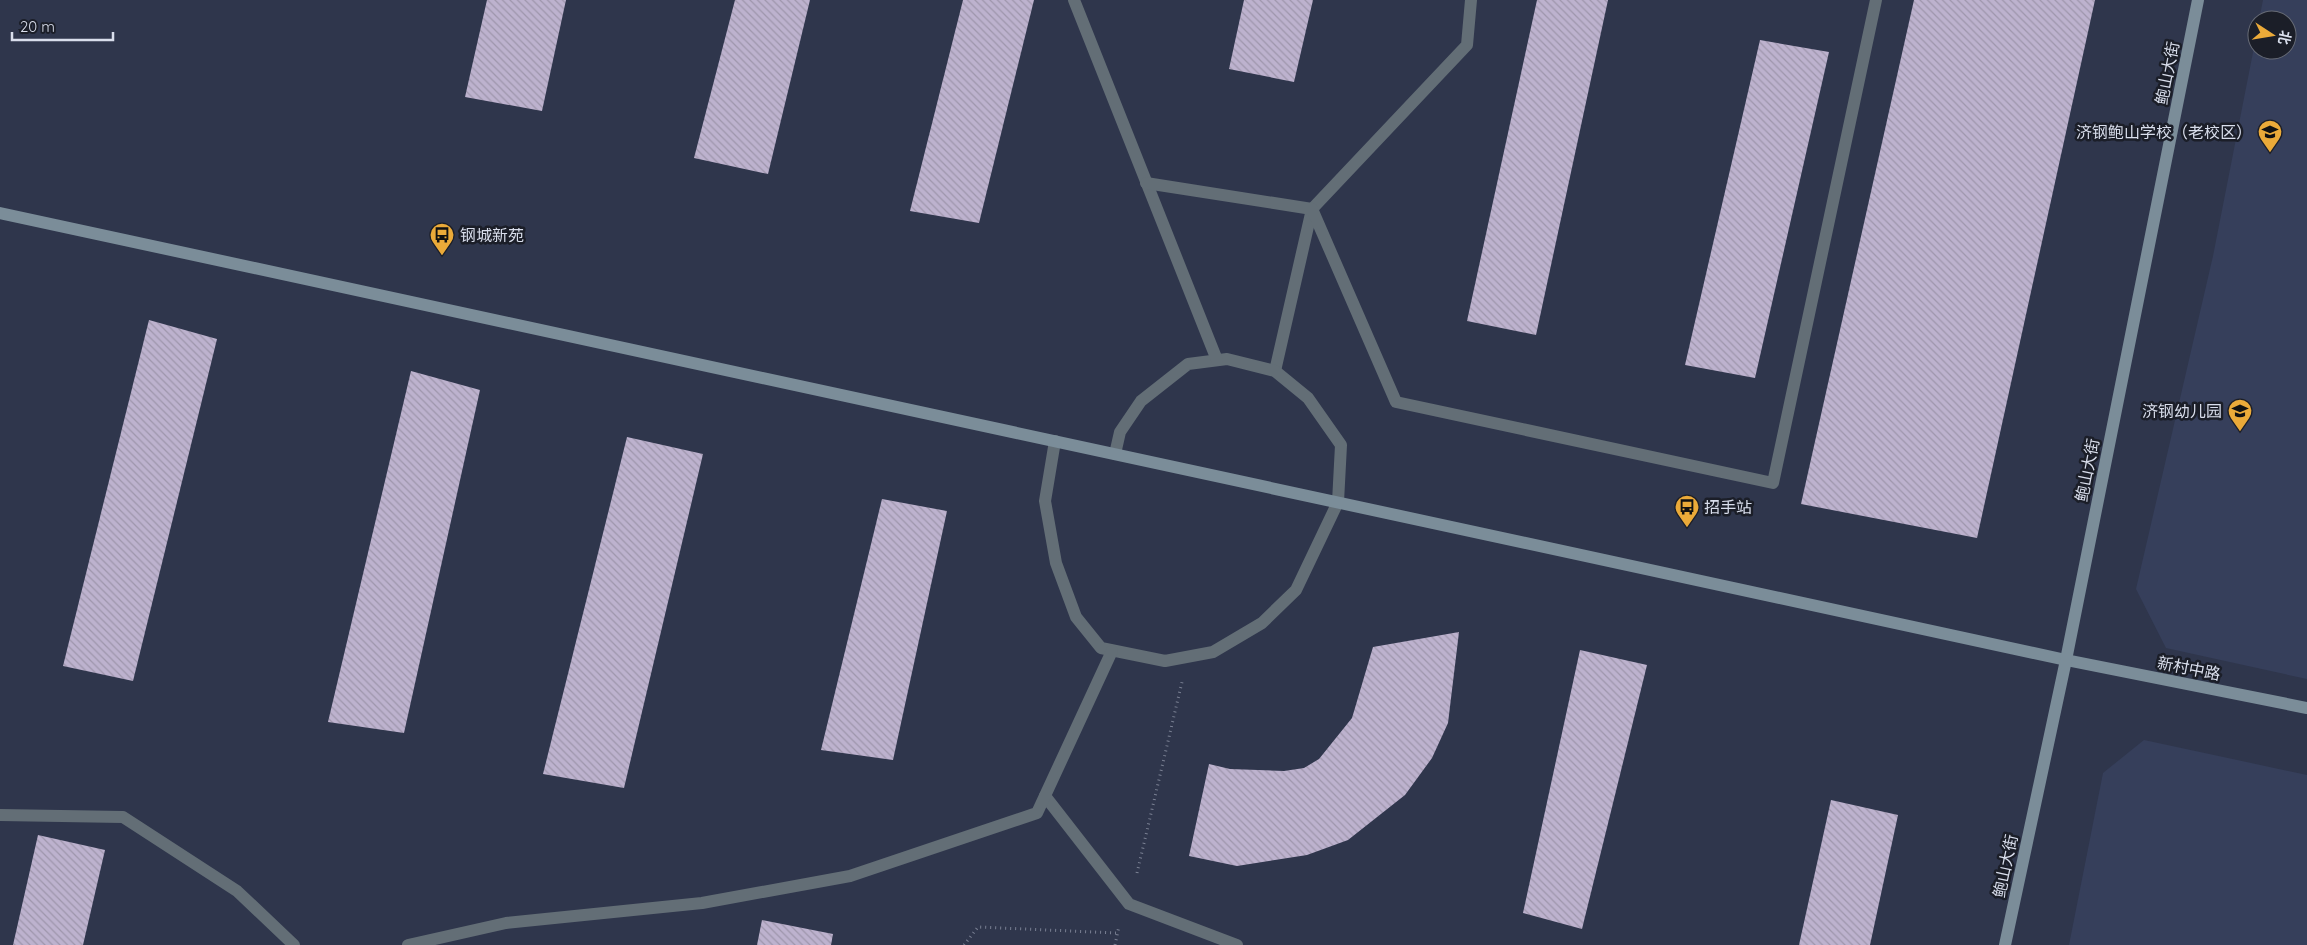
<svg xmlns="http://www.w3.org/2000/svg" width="2307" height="945" font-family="Quicksand,'Noto Sans SC',sans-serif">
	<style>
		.built { fill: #363f5b }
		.building { fill: url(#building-back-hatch) }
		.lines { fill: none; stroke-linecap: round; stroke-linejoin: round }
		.path { stroke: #7a8093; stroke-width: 3; stroke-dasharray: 1 4; stroke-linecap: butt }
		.lane { stroke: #636e76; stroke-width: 12 }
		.street { stroke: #636e76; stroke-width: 12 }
		.secondary { stroke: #7b8d99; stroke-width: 12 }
		.labels { text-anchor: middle; stroke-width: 5; stroke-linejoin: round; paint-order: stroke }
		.street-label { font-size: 16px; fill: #d9deec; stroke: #1b1e28 }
		.poi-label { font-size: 16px; fill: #d9deec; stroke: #1b1e28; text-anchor: end }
	</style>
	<defs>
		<pattern id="building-back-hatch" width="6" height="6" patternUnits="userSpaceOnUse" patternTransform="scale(1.25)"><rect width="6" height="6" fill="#bdb2ce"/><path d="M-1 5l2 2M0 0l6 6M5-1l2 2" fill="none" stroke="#9e96ac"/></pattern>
	</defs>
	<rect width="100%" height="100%" fill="#2f364c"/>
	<g class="built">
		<polygon points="2263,0 2307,0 2307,679 2166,648 2136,589 2213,256 2257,32 2257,50 2287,50 2287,20 2259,20"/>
		<polygon points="2144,740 2307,775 2307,945 2069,945 2103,773"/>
	</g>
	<g class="building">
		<polygon points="487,0 566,0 542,111 465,97"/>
		<polygon points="735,0 810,0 768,174 694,158"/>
		<polygon points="963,0 1034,0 979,223 910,211"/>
		<polygon points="1244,0 1313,0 1294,82 1229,69"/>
		<polygon points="1537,0 1608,0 1536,335 1467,321"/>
		<polygon points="1914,0 2095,0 1977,538 1801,504"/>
		<polygon points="1760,40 1829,52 1755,378 1685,365"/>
		<polygon points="149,320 217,339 133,681 63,666"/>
		<polygon points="411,371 480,390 404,733 328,722"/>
		<polygon points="627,437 703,454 624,788 543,774"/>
		<polygon points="882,499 947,511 893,760 821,750"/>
		<polygon points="1459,632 1448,723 1432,758 1405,795 1348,840 1307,855 1237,866 1189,856 1209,764 1230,769 1284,771 1304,768 1319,759 1352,718 1373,647"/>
		<polygon points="1580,650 1647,665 1582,929 1523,913"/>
		<polygon points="1831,800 1898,815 1870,945 1799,945"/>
		<polygon points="38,835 105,850 83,945 13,945"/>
		<polygon points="762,920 833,934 831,945 757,945"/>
	</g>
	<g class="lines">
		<g class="path">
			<polyline points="1137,873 1182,682"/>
			<polyline points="964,945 978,927 1116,933"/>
			<polyline points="1115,945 1119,926"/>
		</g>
		<g class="lane">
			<polyline points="1275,371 1312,209 1467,45 1471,0"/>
			<polyline points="1115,454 1120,432 1141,401 1188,364 1227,359 1275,371 1308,398 1341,445 1338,502"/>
			<polyline points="0,815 123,817 237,891 294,945"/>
		</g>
		<g class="street">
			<polyline points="1074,0 1217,360"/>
			<polyline points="1146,183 1312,209 1396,402 1773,483 1876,0"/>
			<polyline points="1055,441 1045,501 1056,563 1076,617 1101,648 1165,661 1213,652 1262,623 1296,590 1338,502"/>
			<polyline points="1045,796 1129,904 1237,945"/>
			<polyline points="408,945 506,923 702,903 850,876 1037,813 1112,651"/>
		</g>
		<g class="secondary">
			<polyline points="0,213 2066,660 2307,708"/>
			<polyline points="2005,945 2066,660 2198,0"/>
		</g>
	</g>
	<defs>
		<symbol id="school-pin" viewBox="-11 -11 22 30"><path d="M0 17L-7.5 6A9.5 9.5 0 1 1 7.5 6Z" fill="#ebaa39" stroke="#1b1e28"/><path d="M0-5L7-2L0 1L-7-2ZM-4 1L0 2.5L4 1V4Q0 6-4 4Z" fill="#111"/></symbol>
		<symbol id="bus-pin" viewBox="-11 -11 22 30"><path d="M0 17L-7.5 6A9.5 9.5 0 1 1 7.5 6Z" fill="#ebaa39" stroke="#1b1e28"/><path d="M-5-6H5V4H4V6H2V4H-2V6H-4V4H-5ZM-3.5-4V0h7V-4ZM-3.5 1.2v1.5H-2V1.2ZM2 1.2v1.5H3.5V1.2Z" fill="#111"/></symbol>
	</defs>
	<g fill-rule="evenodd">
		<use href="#school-pin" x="2256" y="118" width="28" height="38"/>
		<use href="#bus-pin" x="428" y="221" width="28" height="38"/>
		<use href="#school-pin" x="2226" y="397" width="28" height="38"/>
		<use href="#bus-pin" x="1673" y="493" width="28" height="38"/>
	</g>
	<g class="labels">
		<g class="street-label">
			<text transform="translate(2167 73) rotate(-79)" y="6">鲍山大街</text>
			<text transform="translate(2087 470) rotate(-79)" y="6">鲍山大街</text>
			<text transform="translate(2189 668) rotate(11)" y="6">新村中路</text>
			<text transform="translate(2005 866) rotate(-78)" y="6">鲍山大街</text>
		</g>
		<g class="poi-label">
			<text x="2252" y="138">济钢鲍山学校（老校区）</text>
			<text x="460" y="241" text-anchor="start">钢城新苑</text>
			<text x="2222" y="417">济钢幼儿园</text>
			<text x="1704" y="513" text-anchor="start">招手站</text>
		</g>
	</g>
	<g transform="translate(2272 35) rotate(102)"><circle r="24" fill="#1b1e28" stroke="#676b76"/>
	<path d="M0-4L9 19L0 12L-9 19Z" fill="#ebaa39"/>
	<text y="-8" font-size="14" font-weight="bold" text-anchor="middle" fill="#d9deec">北</text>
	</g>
	<path d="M12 32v8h101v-8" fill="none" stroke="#d9deec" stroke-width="2.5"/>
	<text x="20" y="32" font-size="15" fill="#d9deec" stroke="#1b1e28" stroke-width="4" paint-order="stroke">20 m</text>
</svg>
